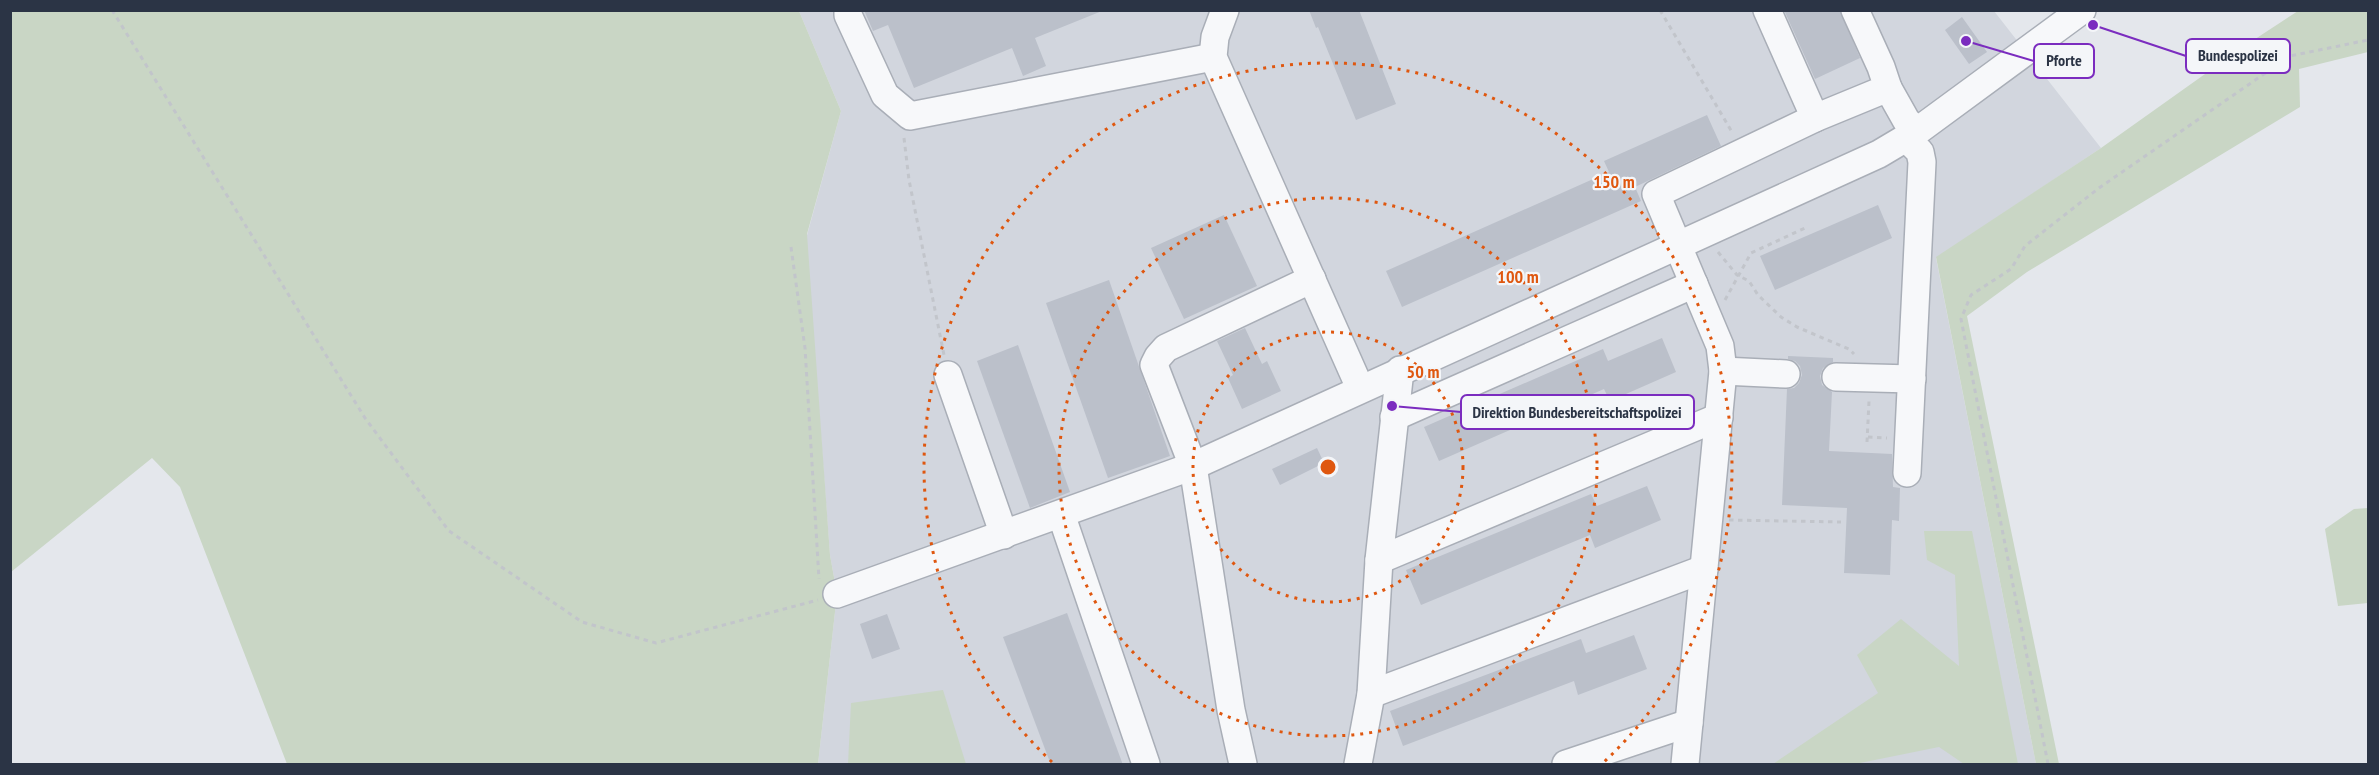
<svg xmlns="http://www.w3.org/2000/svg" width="2379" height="775" font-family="'PT Sans Narrow',sans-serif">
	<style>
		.built { fill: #d2d6de }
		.green { fill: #c9d6c5 }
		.building { fill: #bbc0ca }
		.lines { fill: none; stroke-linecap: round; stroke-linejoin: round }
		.minor-casing { stroke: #a9aeb7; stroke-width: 30 }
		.path { stroke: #c2c5cb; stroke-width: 3; stroke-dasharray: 4.5 4.5; stroke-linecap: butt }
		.minor { stroke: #f7f8fa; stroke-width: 27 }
		.ring { fill: none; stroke: #df570f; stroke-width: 3; stroke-dasharray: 3 6 }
		.centre { fill: #df570f; stroke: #f4f6f9; stroke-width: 3 }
		.ring-label { font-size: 18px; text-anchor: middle; font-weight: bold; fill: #df570f; stroke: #f4f6f9; stroke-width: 4.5; stroke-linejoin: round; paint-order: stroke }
		.leader { fill: none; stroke: #7b2cbf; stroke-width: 2 }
		.callout-dot { fill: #7b2cbf; stroke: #f4f6f9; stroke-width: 2 }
		.callout { fill: #f4f6f9; stroke: #7b2cbf; stroke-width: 2 }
		.callout-label { font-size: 16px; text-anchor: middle; font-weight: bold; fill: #2b3445 }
	</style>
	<rect width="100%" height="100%" fill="#e4e7ec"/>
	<polygon class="built" points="799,11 1994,11 2101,148 1936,258 2036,764 818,764 837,594 830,555 806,239 841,111"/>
	<g class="green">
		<polygon points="11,11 799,11 841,111 807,234 830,555 837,594 818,764 287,764 180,487 152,458 11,572"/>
		<polygon points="2298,11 2368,11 2368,52 2299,69 2300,107 2027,272 1967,316 2059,764 2036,764 1936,257 2101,148 2243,47"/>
		<polygon points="2368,508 2368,603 2338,606 2325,529 2354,509"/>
		<polygon points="1924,531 1972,531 2018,764 1964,764 1939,747 1855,764 1773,764 1878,693 1857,655 1901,619 1959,666 1955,575 1927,560"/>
		<polygon points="943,690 966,764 848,764 851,703"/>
	</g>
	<g class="building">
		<polygon points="864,10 1102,10 1102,11 1035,38 1046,66 1023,76 1012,48 914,88 888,25 873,31"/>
		<polygon points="1309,10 1359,10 1396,104 1356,120 1318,27 1316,28"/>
		<polygon points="1784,10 1840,10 1860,58 1815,79"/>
		<polygon points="1962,17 1987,52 1969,64 1945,30"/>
		<polygon points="1707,115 1721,146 1635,187 1641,201 1402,307 1386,271 1609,172 1604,161"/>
		<polygon points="1878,205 1892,238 1775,290 1760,256"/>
		<polygon points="1224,215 1257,286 1184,319 1151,248"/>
		<polygon points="1109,280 1170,456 1108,478 1046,303"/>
		<polygon points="1245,328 1262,364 1267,361 1281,391 1242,409 1228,378 1233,375 1217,341"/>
		<polygon points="1662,338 1676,372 1610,401 1604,389 1439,461 1424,427 1603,349 1608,361"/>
		<polygon points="1018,345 1070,492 1030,508 977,361"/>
		<polygon points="1788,356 1833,358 1833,362 1823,368 1820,376 1822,385 1832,392 1829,451 1892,454 1893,487 1900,488 1899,521 1892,520 1890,575 1844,573 1847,508 1782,505 1787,389 1794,388 1799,383 1802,375 1800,366 1795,361 1788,359"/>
		<polygon points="1317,448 1324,463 1280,485 1272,469"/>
		<polygon points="1647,486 1661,520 1595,548 1590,535 1421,605 1406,570 1591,494 1597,506"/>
		<polygon points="1067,613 1123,765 1051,765 1003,637"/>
		<polygon points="887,614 900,649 872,659 860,624"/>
		<polygon points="1634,635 1647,669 1578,695 1574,681 1403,746 1390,711 1581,639 1586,653"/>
	</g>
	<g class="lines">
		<defs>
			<g id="minor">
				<polyline points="848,10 848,15 885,95 910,116 1213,57"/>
				<polyline points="1225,10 1215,37 1213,57 1360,388"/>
				<polyline points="1767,10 1815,118"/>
				<polyline points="1888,88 1906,120 1916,132"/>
				<polyline points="1906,138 1920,152 1922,162 1907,473"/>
				<polyline points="1723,371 1786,374"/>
				<polyline points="948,375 1004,535"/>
				<polyline points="1836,377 1912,379"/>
				<polyline points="1394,417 1694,284"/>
				<polyline points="1061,514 1146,764"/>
				<polyline points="1379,560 1719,417"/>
				<polyline points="837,594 1193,466 1879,154 1916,132 2082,10"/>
				<polyline points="1371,694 1704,569"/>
				<polyline points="1243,764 1231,710 1193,466 1154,365 1158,357 1166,348 1312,279"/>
				<polyline points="1358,764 1371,694 1379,560 1400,370"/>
				<polyline points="1566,764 1689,723"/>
				<polyline points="1685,764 1723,371 1720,346 1656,194 1815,118 1888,88 1881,67 1855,10"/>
			</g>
		</defs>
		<use href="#minor" class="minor-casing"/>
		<g class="path">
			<polyline points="112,10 365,418 449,531 582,622 656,643 818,600"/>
			<polyline points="1660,10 1732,132"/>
			<polyline points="904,138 909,180 944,355"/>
			<polyline points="791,247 805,348 819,579"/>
			<polyline points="1718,252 1737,275 1749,281 1758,295 1781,317 1797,327 1849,349 1854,354"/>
			<polyline points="1725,300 1751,253 1805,228"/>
			<polyline points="1868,437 1887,438"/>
			<polyline points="1867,442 1869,401"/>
			<polyline points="1729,520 1841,522"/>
			<polyline points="2048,764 1961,319 1971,295 2011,269 2025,246 2099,188 2290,56 2368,40"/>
		</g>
		<use href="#minor" class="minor"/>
	</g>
	<g class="ring">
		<circle cx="1328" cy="467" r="135"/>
		<circle cx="1328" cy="467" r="269"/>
		<path d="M1052 762A404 404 0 1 1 1604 762"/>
	</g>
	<circle cx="1328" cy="467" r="9" class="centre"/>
	<g class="ring-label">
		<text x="1614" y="188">150 m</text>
		<text x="1518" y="283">100 m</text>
		<text x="1423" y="378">50 m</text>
	</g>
	<path class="leader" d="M2093 25L2186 56M1966 41L2034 61M1392 406L1461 412"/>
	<g class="callout-dot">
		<circle cx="2093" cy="25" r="6"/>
		<circle cx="1966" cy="41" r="6"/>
		<circle cx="1392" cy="406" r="6"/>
	</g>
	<g class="callout">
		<rect x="2186" y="39" width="104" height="34" rx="6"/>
		<rect x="2034" y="44" width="60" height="34" rx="6"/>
		<rect x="1461" y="395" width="233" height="34" rx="6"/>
	</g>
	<g class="callout-label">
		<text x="2238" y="61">Bundespolizei</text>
		<text x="2064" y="66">Pforte</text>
		<text x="1577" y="418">Direktion Bundesbereitschaftspolizei</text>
	</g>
	<rect width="2379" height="775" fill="none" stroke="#2b3445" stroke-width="24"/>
</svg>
